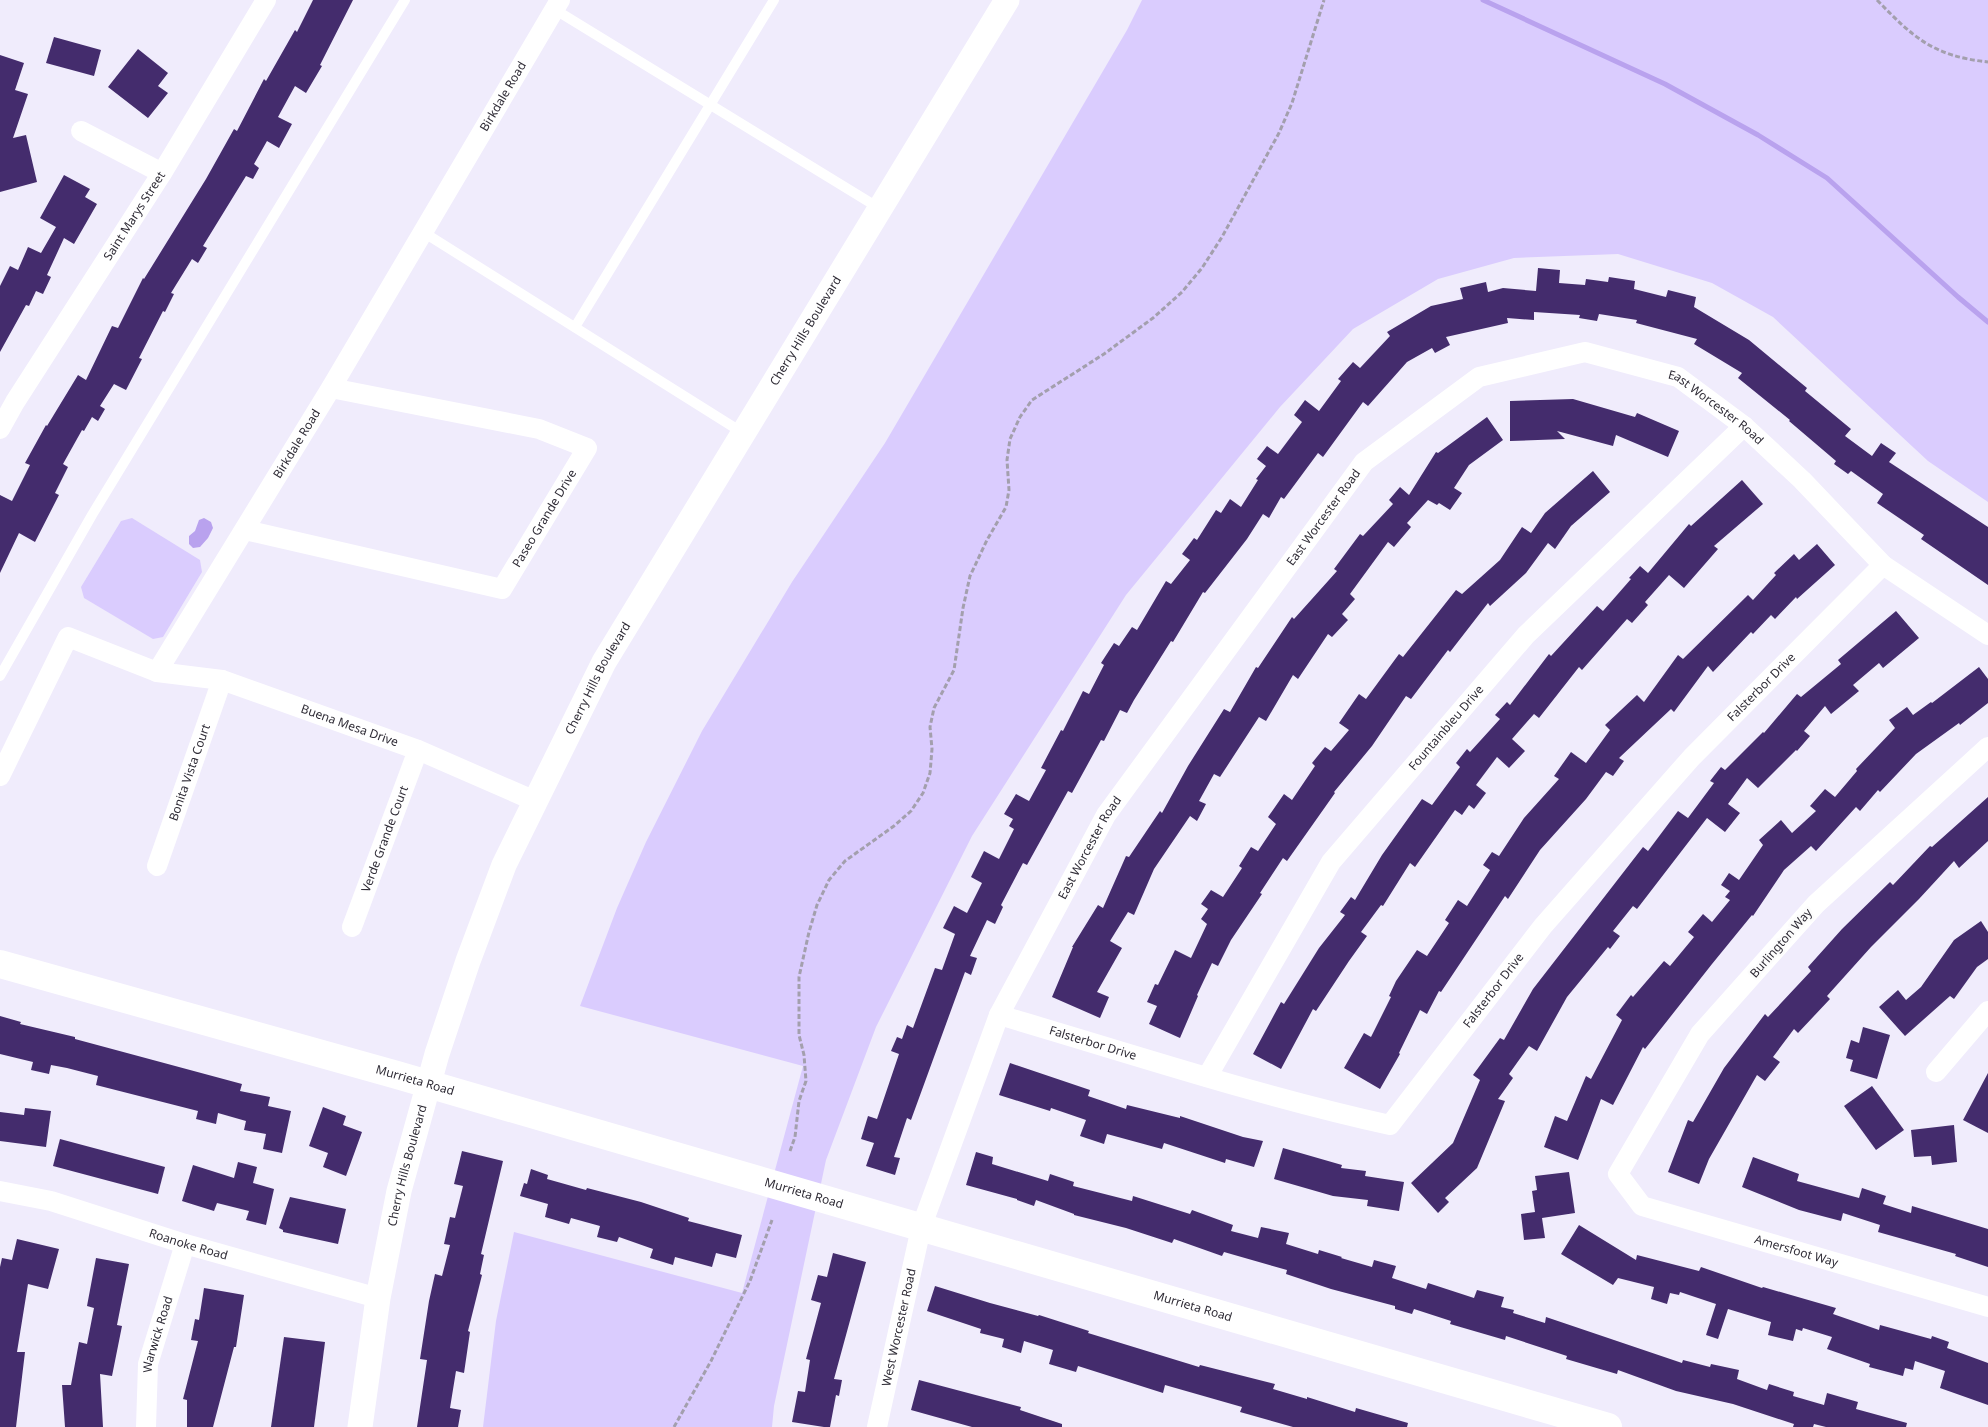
<svg xmlns="http://www.w3.org/2000/svg" width="1988" height="1427" font-family="'Noto Sans',sans-serif">
	<style>
		.green { fill: #daccfe }
		.water { fill: #b9a2ee }
		.lines { fill: none; stroke-linecap: round; stroke-linejoin: round }
		.stream { stroke: #b9a2ee; stroke-width: 5 }
		.building { fill: #442c6d }
		.path { stroke: #a39fad; stroke-width: 3; stroke-dasharray: 5 2.5; stroke-linecap: butt }
		.service { stroke: #fff; stroke-width: 10 }
		.minor { stroke: #fff; stroke-width: 20 }
		.tertiary { stroke: #fff; stroke-width: 25 }
		.secondary { stroke: #fff; stroke-width: 28 }
		.labels { text-anchor: middle; stroke-width: 5; stroke-linejoin: round; paint-order: stroke }
		.street-label { font-size: 12px; fill: #302d37; stroke: #fcfcfc }
	</style>
	<rect width="100%" height="100%" fill="#f0ecfc"/>
	<g class="green">
		<polygon points="1142,0 1988,0 1988,502 1928,461 1773,317 1712,283 1618,254 1514,258 1438,279 1353,329 1280,407 1126,595 972,836 876,1027 826,1160 774,1406 772,1427 483,1427 496,1321 514,1232 742,1293 803,1066 580,1006 617,908 646,842 702,731 792,582 885,443 1127,30"/>
		<polygon points="132,518 200,560 202,572 163,637 153,639 84,598 81,587 121,521"/>
	</g>
	<polygon class="water" points="204,518 211,522 213,528 208,538 200,547 193,548 189,544 189,536 195,531 199,520"/>
	<g class="lines">
		<polyline class="stream" points="1483,0 1665,84 1758,135 1827,178 1958,297 1988,322"/>
	</g>
	<g class="building">
		<polygon points="313,0 353,0 320,65 322,66 306,93 295,86 278,117 292,124 279,148 267,141 254,164 259,168 253,179 246,176 203,246 207,248 198,263 192,259 171,293 174,294 165,312 163,311 139,358 142,359 126,390 114,384 100,406 105,409 98,421 92,417 84,431 82,430 63,464 68,467 55,493 59,495 35,542 19,533 0,573 0,495 12,501 30,465 25,463 46,425 47,426 78,375 86,380 112,326 118,328 143,278 144,279 206,179 234,129 237,131 264,79 266,81 295,30 297,32"/>
		<polygon points="54,37 101,50 94,76 46,63"/>
		<polygon points="138,49 168,73 158,86 168,93 148,118 108,87"/>
		<polygon points="0,55 24,63 15,90 28,94 13,138 26,135 37,182 0,192"/>
		<polygon points="64,175 90,189 85,197 97,204 74,244 64,238 47,275 51,277 43,294 36,291 29,306 26,305 0,352 0,286 10,266 18,270 28,247 41,253 56,227 40,218"/>
		<polygon points="1538,268 1560,270 1559,283 1585,285 1586,279 1608,282 1609,277 1635,281 1634,289 1666,297 1668,290 1696,297 1694,307 1749,340 1807,388 1805,391 1851,429 1845,436 1872,456 1881,443 1896,453 1889,462 1988,527 1988,585 1921,539 1924,535 1877,503 1883,494 1851,471 1848,474 1834,464 1836,461 1789,421 1790,420 1738,378 1742,373 1694,344 1697,339 1636,323 1637,320 1599,314 1597,321 1579,318 1580,315 1534,312 1534,320 1507,318 1508,323 1446,337 1450,345 1435,353 1432,348 1407,362 1368,406 1363,402 1323,457 1318,453 1284,499 1281,497 1269,518 1263,514 1247,539 1205,593 1203,592 1173,642 1171,641 1134,700 1127,713 1120,710 1104,741 1101,740 1072,793 1068,791 1027,865 1023,863 1001,905 1003,907 995,924 987,920 970,956 977,958 971,975 965,972 911,1120 907,1118 894,1157 900,1158 895,1175 866,1166 874,1143 861,1139 868,1116 877,1119 899,1054 891,1051 897,1037 902,1039 907,1025 913,1028 935,968 942,970 955,934 943,928 954,906 967,913 982,883 971,877 984,851 999,859 1014,829 1009,826 1013,819 1004,814 1016,794 1029,801 1046,770 1041,768 1061,730 1063,731 1083,691 1089,694 1104,665 1101,663 1114,643 1119,646 1132,627 1137,630 1166,581 1171,584 1190,560 1182,554 1194,538 1197,540 1216,510 1221,513 1230,499 1241,507 1258,480 1256,479 1266,466 1257,459 1267,446 1278,454 1302,422 1294,415 1305,400 1319,411 1341,381 1338,379 1353,362 1360,368 1390,336 1387,332 1431,306 1463,299 1460,288 1486,282 1488,292 1503,288 1536,291"/>
		<polygon points="1573,399 1635,417 1637,413 1679,431 1668,457 1616,435 1613,446 1557,431 1565,439 1510,441 1510,401"/>
		<polygon points="1487,417 1503,440 1469,465 1454,488 1462,493 1450,510 1439,503 1437,505 1428,500 1407,523 1411,527 1394,547 1388,542 1350,594 1355,599 1342,614 1348,620 1332,637 1328,634 1298,679 1293,675 1266,721 1259,717 1220,777 1214,774 1199,801 1206,804 1197,821 1190,816 1154,869 1134,915 1128,912 1110,941 1122,948 1097,992 1109,997 1100,1018 1052,997 1073,947 1072,947 1098,905 1103,908 1126,856 1129,857 1160,811 1162,813 1188,766 1224,709 1230,712 1256,667 1258,668 1292,617 1294,619 1337,571 1334,569 1360,534 1363,536 1393,504 1389,500 1400,487 1409,495 1436,452 1438,453"/>
		<polygon points="1593,471 1610,492 1571,526 1555,549 1548,543 1526,573 1490,606 1488,603 1450,652 1448,650 1411,699 1406,696 1372,746 1334,792 1335,793 1287,861 1283,858 1260,893 1262,894 1231,940 1218,966 1212,963 1197,995 1198,996 1180,1038 1149,1024 1157,1006 1147,1002 1155,984 1158,985 1175,950 1191,958 1207,924 1201,919 1208,909 1201,904 1211,890 1223,897 1242,868 1239,866 1251,847 1258,851 1276,824 1268,817 1284,794 1292,800 1315,766 1312,763 1325,747 1331,751 1349,730 1339,723 1359,694 1366,699 1399,654 1403,657 1456,590 1462,594 1500,560 1522,527 1531,533 1545,513"/>
		<polygon points="1742,480 1763,504 1714,546 1718,549 1684,588 1669,575 1645,602 1648,605 1632,623 1627,619 1582,670 1579,667 1539,718 1534,714 1512,739 1525,751 1509,768 1497,757 1476,785 1486,793 1474,809 1469,805 1462,815 1455,810 1415,867 1410,863 1383,906 1381,905 1361,932 1367,936 1349,961 1316,1011 1313,1009 1281,1069 1253,1054 1281,1002 1284,1004 1319,948 1345,915 1340,912 1351,897 1355,900 1382,855 1422,799 1432,805 1460,767 1456,763 1467,749 1470,752 1500,719 1495,715 1507,702 1510,705 1549,654 1551,656 1597,606 1603,611 1631,579 1629,578 1640,566 1648,573 1689,524 1691,526"/>
		<polygon points="1817,544 1835,565 1797,599 1796,597 1775,619 1771,615 1753,634 1751,632 1713,672 1708,666 1674,712 1671,709 1619,758 1624,761 1613,776 1606,772 1586,799 1540,850 1508,899 1505,896 1441,992 1439,991 1427,1014 1420,1010 1399,1053 1400,1054 1380,1089 1344,1068 1364,1033 1371,1037 1391,997 1389,996 1396,981 1417,950 1427,956 1449,923 1445,920 1458,900 1467,906 1490,870 1483,865 1492,852 1499,856 1524,818 1559,779 1554,776 1571,752 1586,763 1610,730 1605,725 1637,695 1644,702 1678,655 1683,659 1748,595 1753,600 1776,575 1774,573 1794,554 1799,560"/>
		<polygon points="1896,611 1919,638 1883,668 1879,663 1853,685 1859,691 1831,714 1825,706 1804,731 1810,736 1797,751 1796,750 1758,788 1747,778 1728,804 1740,813 1725,832 1707,818 1637,909 1633,906 1613,931 1620,936 1610,949 1608,947 1567,997 1537,1051 1529,1046 1509,1074 1513,1078 1498,1099 1505,1101 1477,1168 1445,1198 1449,1202 1438,1213 1411,1183 1453,1143 1480,1080 1473,1075 1500,1038 1504,1040 1533,989 1643,847 1648,851 1678,811 1688,818 1714,783 1710,781 1721,767 1725,770 1763,732 1764,733 1797,694 1801,697 1841,664 1838,660"/>
		<polygon points="1979,667 1988,679 1988,703 1960,725 1959,723 1916,754 1880,792 1878,790 1860,811 1856,807 1816,851 1811,846 1784,870 1753,916 1752,915 1712,964 1645,1049 1643,1047 1613,1105 1601,1099 1578,1160 1544,1147 1555,1116 1567,1121 1586,1076 1591,1079 1622,1020 1616,1015 1631,995 1633,997 1664,961 1670,966 1694,937 1688,932 1703,914 1712,922 1730,900 1725,897 1730,891 1721,885 1729,873 1739,880 1763,845 1759,840 1781,820 1792,833 1816,811 1810,806 1825,789 1835,797 1857,771 1856,769 1895,728 1889,720 1907,707 1913,715 1931,702 1932,703"/>
		<polygon points="1988,797 1988,841 1959,868 1954,861 1919,899 1871,947 1827,996 1830,999 1798,1033 1794,1029 1773,1057 1780,1062 1765,1081 1757,1075 1709,1159 1699,1184 1668,1172 1688,1120 1693,1122 1724,1068 1765,1014 1768,1017 1811,971 1808,967 1842,929 1890,882 1893,885 1930,846 1932,847"/>
		<polygon points="1981,921 1988,932 1988,959 1977,967 1954,999 1950,996 1905,1036 1879,1007 1898,990 1906,1000 1921,987 1954,940"/>
		<polygon points="0,1016 21,1022 20,1024 75,1037 75,1039 242,1084 240,1091 270,1097 268,1106 291,1111 282,1153 263,1149 266,1134 244,1130 246,1121 218,1113 216,1124 196,1119 198,1111 96,1085 98,1076 67,1068 51,1065 49,1074 31,1070 33,1062 0,1054"/>
		<polygon points="1863,1027 1890,1035 1877,1079 1850,1071 1853,1060 1846,1058 1851,1040 1859,1043"/>
		<polygon points="1010,1063 1090,1090 1088,1096 1126,1109 1127,1105 1180,1118 1180,1116 1243,1137 1263,1141 1254,1167 1226,1159 1225,1163 1164,1143 1162,1149 1107,1134 1104,1144 1080,1136 1086,1120 1051,1108 1050,1111 999,1095"/>
		<polygon points="1988,1073 1988,1133 1963,1120"/>
		<polygon points="1872,1086 1904,1130 1876,1150 1844,1106"/>
		<polygon points="323,1107 346,1116 343,1125 362,1132 346,1176 323,1167 328,1153 309,1146"/>
		<polygon points="25,1108 51,1111 46,1147 0,1141 0,1112 24,1115"/>
		<polygon points="1954,1125 1957,1162 1932,1165 1931,1156 1914,1157 1911,1130"/>
		<polygon points="60,1139 165,1167 158,1194 53,1166"/>
		<polygon points="1283,1148 1342,1165 1341,1168 1366,1171 1365,1176 1404,1182 1399,1211 1367,1206 1368,1200 1333,1196 1274,1179"/>
		<polygon points="462,1151 503,1161 481,1254 484,1255 480,1274 482,1275 468,1331 470,1332 464,1373 456,1371 450,1408 461,1410 458,1427 417,1427 427,1360 420,1359 429,1301 435,1274 442,1276 450,1245 444,1244 450,1217 455,1218 463,1186 454,1184"/>
		<polygon points="976,1152 993,1157 992,1164 1048,1181 1050,1174 1074,1182 1073,1186 1132,1201 1133,1196 1190,1214 1192,1210 1233,1225 1231,1231 1258,1238 1261,1227 1289,1233 1286,1244 1318,1254 1319,1250 1342,1257 1341,1258 1372,1267 1374,1260 1396,1266 1392,1278 1426,1289 1428,1283 1474,1298 1477,1290 1504,1297 1501,1307 1514,1310 1513,1313 1545,1323 1546,1317 1682,1363 1683,1360 1710,1367 1711,1364 1739,1370 1737,1379 1767,1390 1769,1384 1794,1392 1793,1396 1824,1405 1827,1393 1858,1402 1856,1409 1907,1423 1906,1427 1826,1427 1814,1424 1813,1427 1793,1427 1794,1424 1733,1404 1676,1391 1618,1370 1617,1374 1566,1359 1567,1356 1506,1336 1505,1340 1450,1324 1451,1321 1414,1309 1412,1314 1395,1309 1395,1306 1331,1289 1286,1274 1287,1270 1224,1252 1222,1256 1174,1239 1172,1243 1126,1228 1074,1215 1074,1214 1036,1200 1034,1206 1017,1200 1017,1199 966,1185"/>
		<polygon points="1753,1157 1799,1174 1797,1181 1859,1198 1862,1188 1886,1196 1883,1204 1911,1213 1912,1206 1988,1229 1988,1267 1955,1256 1956,1254 1878,1232 1880,1225 1843,1213 1841,1221 1799,1210 1742,1187"/>
		<polygon points="238,1162 257,1167 253,1183 274,1189 266,1225 246,1220 249,1211 217,1203 214,1211 182,1201 193,1165 234,1178"/>
		<polygon points="531,1169 548,1175 547,1179 586,1190 587,1188 641,1202 689,1218 688,1221 742,1235 736,1258 716,1253 712,1267 675,1257 673,1265 650,1258 653,1249 619,1237 617,1242 597,1237 600,1226 571,1218 569,1224 545,1217 548,1204 520,1196 524,1183 527,1184"/>
		<polygon points="1569,1172 1575,1213 1542,1218 1545,1238 1524,1240 1521,1214 1535,1212 1532,1191 1537,1190 1535,1176"/>
		<polygon points="290,1197 346,1209 338,1244 283,1232 283,1230 279,1228"/>
		<polygon points="1579,1225 1636,1260 1637,1255 1699,1271 1701,1267 1762,1288 1763,1287 1836,1308 1833,1314 1879,1330 1880,1325 1931,1339 1932,1336 1949,1342 1947,1348 1988,1363 1988,1405 1940,1388 1945,1371 1915,1361 1913,1370 1905,1368 1903,1376 1869,1367 1870,1364 1827,1349 1832,1337 1803,1328 1802,1331 1796,1329 1793,1341 1768,1335 1771,1322 1728,1309 1718,1339 1706,1335 1716,1304 1680,1292 1679,1295 1670,1293 1667,1304 1651,1299 1654,1287 1618,1278 1613,1285 1561,1254"/>
		<polygon points="17,1239 59,1249 48,1289 28,1284 17,1352 25,1352 16,1427 0,1427 0,1267 2,1258 12,1260"/>
		<polygon points="833,1253 866,1262 834,1379 842,1380 839,1396 836,1395 830,1427 824,1427 792,1422 798,1391 805,1392 810,1360 806,1359 821,1303 811,1300 818,1275 827,1277"/>
		<polygon points="96,1258 129,1264 117,1325 122,1326 112,1376 100,1374 103,1427 65,1427 62,1385 71,1385 79,1342 87,1344 94,1308 87,1306"/>
		<polygon points="935,1286 990,1303 1038,1316 1039,1315 1089,1331 1088,1333 1199,1367 1200,1365 1275,1384 1273,1389 1307,1399 1307,1397 1355,1412 1356,1408 1408,1423 1407,1427 1293,1427 1240,1412 1242,1407 1165,1385 1163,1393 1078,1366 1076,1372 1049,1364 1053,1350 1024,1341 1021,1353 1002,1347 1004,1339 980,1333 981,1329 927,1311"/>
		<polygon points="204,1288 244,1295 236,1347 234,1347 213,1427 187,1427 187,1400 183,1399 198,1341 191,1340 195,1319 199,1320"/>
		<polygon points="284,1337 325,1342 314,1427 271,1427"/>
		<polygon points="919,1380 1021,1407 1020,1410 1062,1424 1062,1427 972,1427 911,1410"/>
	</g>
	<g class="lines">
		<g class="path">
			<path d="M 1877,0 C 1914,38 1933,56 1988,62"/>
			<polyline points="790,1151 795,1137 799,1101 806,1081 804,1055 799,1035 799,977 809,932 817,905 829,880 845,861 894,826 911,811 923,793 930,773 932,749 930,727 934,708 954,670 963,608 970,576 987,540 1006,507 1009,490 1007,460 1010,439 1020,417 1032,400 1104,354 1153,318 1182,292 1202,268 1222,237 1279,133 1292,103 1324,0"/>
			<polyline points="674,1427 711,1361 750,1281 772,1220"/>
		</g>
		<g class="service">
			<polyline points="554,9 879,208"/>
			<polyline points="423,232 743,433"/>
			<polyline points="575,327 774,0"/>
			<polyline points="0,676 92,515 405,0"/>
		</g>
		<g class="minor">
			<polyline points="81,131 162,173"/>
			<path id="s1" d="M 0,429 L 15,402 L 162,173 L 266,0"/>
			<path id="s2" d="M 245,530 L 502,589 L 587,448 L 539,429 L 331,388"/>
			<path id="s3" d="M 157,672 L 222,680 L 418,750 L 535,801"/>
			<path id="s4" d="M 1988,747 L 1816,904 L 1700,1034 L 1618,1174 L 1642,1206 L 1988,1307"/>
			<path id="s5" d="M 0,776 L 68,637 L 157,672 L 331,388 L 560,0"/>
			<path id="s6" d="M 157,866 L 222,680"/>
			<path id="s7" d="M 352,927 L 418,750"/>
			<path id="s8" d="M 999,1015 C 1129,1053 1258,1096 1390,1125 L 1543,926 L 1692,757 L 1883,565"/>
			<polyline points="1936,1072 1988,1011"/>
			<path id="s9" d="M 1207,1077 L 1331,862 L 1526,635 L 1744,426"/>
			<path id="s10" d="M 0,1191 L 51,1201 L 185,1244 L 378,1298"/>
			<path id="s11" d="M 146,1427 L 148,1364 L 185,1244"/>
			<path id="s12" d="M 877,1427 L 921,1228 L 999,1015 L 1106,815 L 1364,462 L 1479,377 L 1585,352 L 1678,377 L 1744,426 L 1802,480 L 1883,565 L 1988,635"/>
		</g>
		<path class="tertiary" id="s13" d="M 360,1427 L 378,1298 L 399,1191 L 437,1054 L 468,961 L 504,865 L 604,662 L 1007,0"/>
		<path class="secondary" id="s14" d="M 0,964 L 397,1075 L 1608,1427"/>
	</g>
	<g class="labels">
		<g class="street-label">
			<text dy="4" stroke="none"><textPath href="#s5" startOffset="922">Birkdale Road</textPath></text>
			<text dy="4" stroke="none"><textPath href="#s1" startOffset="252">Saint Marys Street</textPath></text>
			<text dy="4" stroke="none"><textPath href="#s13" startOffset="1196">Cherry Hills Boulevard</textPath></text>
			<text dy="4" stroke="none"><textPath href="#s12" startOffset="1491">East Worcester Road</textPath></text>
			<text dy="4" stroke="none"><textPath href="#s5" startOffset="518">Birkdale Road</textPath></text>
			<text dy="4" stroke="none"><textPath href="#s12" startOffset="1026">East Worcester Road</textPath></text>
			<text dy="4" stroke="none"><textPath href="#s2" startOffset="346">Paseo Grande Drive</textPath></text>
			<text dy="4" stroke="none"><textPath href="#s13" startOffset="791">Cherry Hills Boulevard</textPath></text>
			<text dy="4" stroke="none"><textPath href="#s8" startOffset="981">Falsterbor Drive</textPath></text>
			<text dy="4" stroke="none"><textPath href="#s3" startOffset="201">Buena Mesa Drive</textPath></text>
			<text dy="4" stroke="none"><textPath href="#s9" startOffset="425">Fountainbleu Drive</textPath></text>
			<text dy="4" stroke="none"><textPath href="#s6" startOffset="99">Bonita Vista Court</textPath></text>
			<text dy="4" stroke="none"><textPath href="#s7" startOffset="94">Verde Grande Court</textPath></text>
			<text dy="4" stroke="none"><textPath href="#s12" startOffset="621">East Worcester Road</textPath></text>
			<text transform="translate(1781 943) rotate(-49)" y="4">Burlington Way</text>
			<text dy="4" stroke="none"><textPath href="#s8" startOffset="576">Falsterbor Drive</textPath></text>
			<text dy="4" stroke="none"><textPath href="#s8" startOffset="98">Falsterbor Drive</textPath></text>
			<text dy="4" stroke="none"><textPath href="#s14" startOffset="431">Murrieta Road</textPath></text>
			<text dy="4" stroke="none"><textPath href="#s13" startOffset="266">Cherry Hills Boulevard</textPath></text>
			<text dy="4" stroke="none"><textPath href="#s14" startOffset="836">Murrieta Road</textPath></text>
			<text dy="4" stroke="none"><textPath href="#s10" startOffset="196">Roanoke Road</textPath></text>
			<text dy="4" stroke="none"><textPath href="#s4" startOffset="770">Amersfoot Way</textPath></text>
			<text dy="4" stroke="none"><textPath href="#s14" startOffset="1241">Murrieta Road</textPath></text>
			<text dy="4" stroke="none"><textPath href="#s12" startOffset="102">West Worcester Road</textPath></text>
			<text dy="4" stroke="none"><textPath href="#s11" startOffset="94">Warwick Road</textPath></text>
		</g>
	</g>
</svg>
